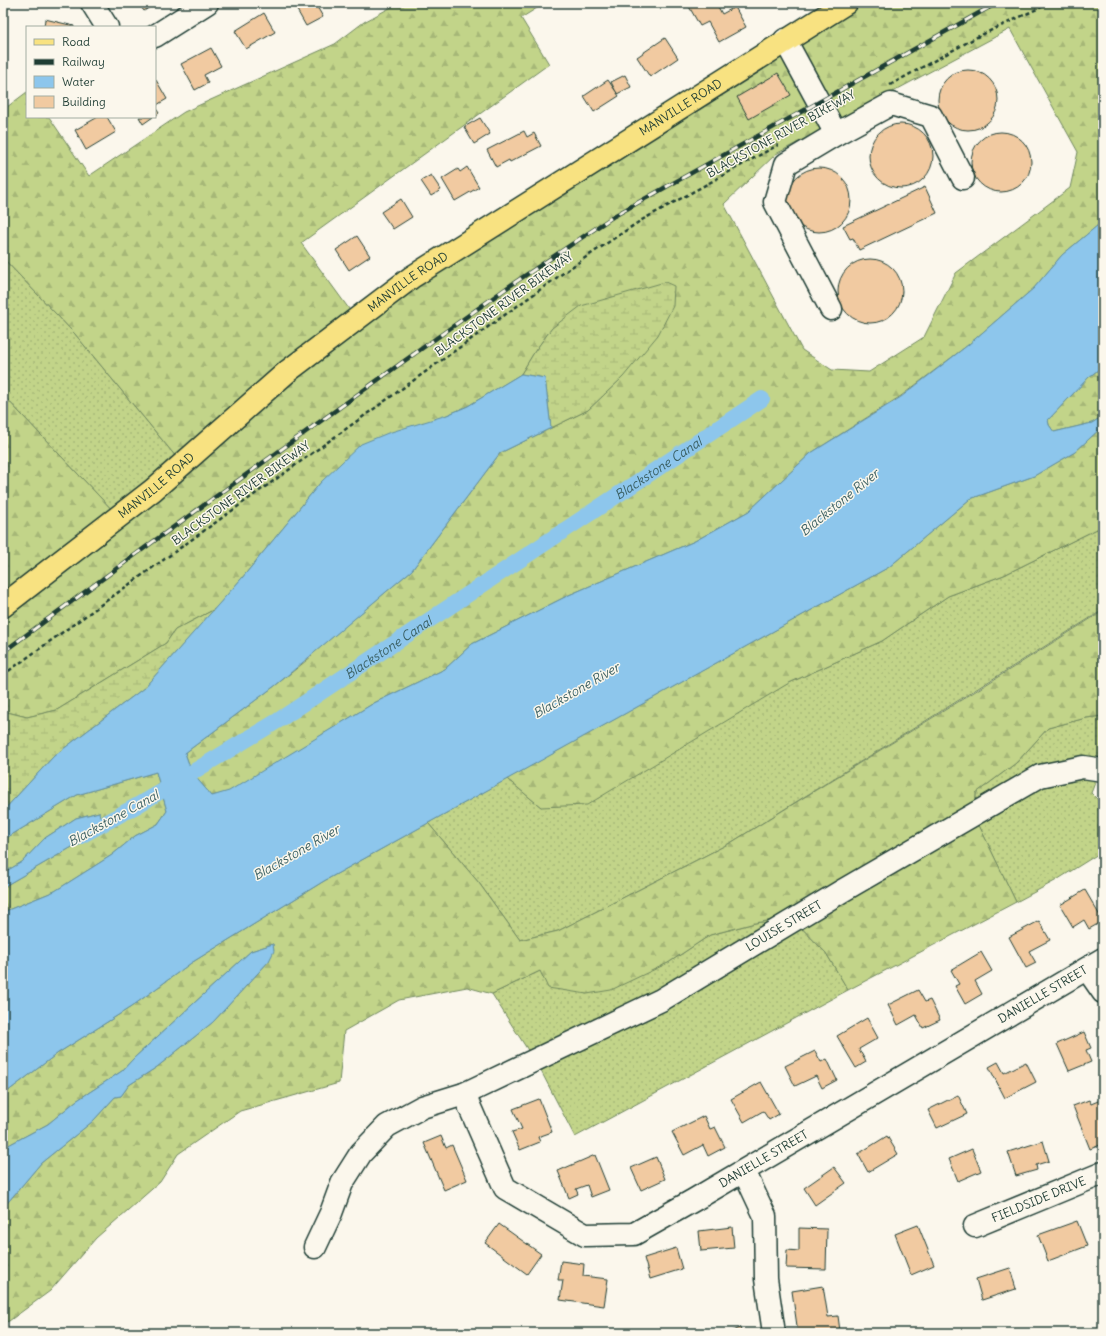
<svg xmlns="http://www.w3.org/2000/svg" width="1106" height="1336" font-family="Delius,sans-serif">
	<style>
		.grass { fill: url(#grass-dots); stroke: #70885e }
		.forest { fill: url(#forest-firs); stroke: #70885e; fill-rule: evenodd }
		.wetland { fill: url(#wetland-marsh); stroke: #70885e }
		.water { fill: #8dc6ec; stroke: #618fa2 }
		.lines { fill: none; stroke-linecap: round; stroke-linejoin: round }
		.canal { stroke: #8dc6ec; stroke-width: 16 }
		.building { fill: #f1caa1; stroke: #1f3d34 }
		.minor-casing { stroke: #1f3d34; stroke-width: 25 }
		.major-casing { stroke: #1f3d34; stroke-width: 25 }
		.path { stroke: #1f3d34; stroke-width: 2.5; stroke-dasharray: 4 3; stroke-linecap: butt }
		.minor { stroke: #fbf7ec; stroke-width: 22 }
		.major { stroke: #f8e281; stroke-width: 22 }
		.rail-casing { stroke: #1f3d34; stroke-width: 4.5 }
		.rail { stroke: #fbf7ec; stroke-width: 3; stroke-dasharray: 9; stroke-linecap: butt }
		.labels { text-anchor: middle; stroke-width: 3; stroke-linejoin: round; paint-order: stroke }
		.street-label { font-size: 12px; fill: #1f3d34; stroke: #fbf7ec }
		.water-label { font-size: 13px; font-style: italic; fill: #3a5f62; stroke: #fbf7ec }
	</style>
	<defs>
		<pattern id="grass-dots" width="8" height="8" patternUnits="userSpaceOnUse"><rect width="8" height="8" fill="#c2d489"/><path d="M2 2h.1M6 6h.1" fill="none" stroke="#a6b777" stroke-width="1.8" stroke-linecap="round"/></pattern>
		<pattern id="forest-firs" width="22" height="20" patternUnits="userSpaceOnUse"><rect width="22" height="20" fill="#c2d489"/><path d="M5 1l3.5 6h-7zM16 11l3.5 6h-7z" fill="#a6b777"/></pattern>
		<pattern id="wetland-marsh" width="20" height="14" patternUnits="userSpaceOnUse"><rect width="20" height="14" fill="#c2d489"/><path d="M1 5h8M5 5V1M11 12h8M15 12V8" fill="none" stroke="#a6b777"/></pattern>
	</defs>
	<rect width="100%" height="100%" fill="#fbf7ec"/>
	<filter id="ink" filterUnits="userSpaceOnUse"><feTurbulence type="fractalNoise" baseFrequency=".025" numOctaves="2"/><feDisplacementMap in="SourceGraphic" scale="8" xChannelSelector="R" yChannelSelector="G"/><feConvolveMatrix kernelMatrix="1 2 1 2 8 2 1 2 1" color-interpolation-filters="sRGB"/></filter>
	<g filter="url(#ink)">
		<g class="grass">
			<polygon points="3,258 75,334 177,458 116,514 3,395"/>
			<polygon points="1103,526 1103,610 732,842 558,931 520,940 479,883 428,823 507,779 541,807 789,683 882,641 948,596 1004,575"/>
			<polygon points="1103,716 1103,762 1091,793 1103,805 1103,851 1055,881 1016,902 975,817 976,793 1016,763 1048,728 1086,718"/>
			<polygon points="791,917 826,953 848,990 575,1137 540,1069 492,994 540,971 668,963 710,935 755,923"/>
		</g>
		<g class="forest">
			<path d="M 399,3 L 545,3 L 521,18 L 549,64 L 301,243 L 352,313 L 838,3 L 1103,3 L 1103,221 L 1062,255 L 1034,288 L 968,345 L 901,396 L 811,453 L 749,511 L 695,541 L 569,595 L 472,644 L 445,669 L 374,703 L 229,792 L 212,796 L 192,773 L 185,753 L 276,685 L 312,656 L 311,655 L 412,570 L 500,453 L 588,410 L 623,377 L 552,328 L 535,351 L 521,374 L 468,406 L 447,415 L 321,482 L 242,578 L 215,609 L 175,630 L 166,643 L 57,710 L 27,717 L 3,711 L 3,395 L 116,514 L 177,458 L 75,334 L 3,258 L 3,110 L 27,92 L 27,117 L 49,117 L 89,176 L 184,112 L 335,44 L 364,22 ZM 1010,29 L 1078,152 L 1070,188 L 956,273 L 924,337 L 869,372 L 832,370 L 802,350 L 724,204 L 776,154 Z"/>
			<polygon points="1103,366 1103,416 1092,423 1054,432 1049,425 1048,420 1089,377"/>
			<polygon points="1103,426 1103,526 1004,575 948,596 882,641 789,683 587,805 541,807 507,779 889,567 970,499 1034,476 1075,452"/>
			<polygon points="1103,611 1103,716 1086,718 1048,728 1016,763 976,793 975,817 1016,902 848,990 826,953 791,917 755,923 710,935 668,963 611,990 587,994 548,988 540,971 492,994 467,987 399,1000 344,1031 339,1083 240,1111 178,1154 160,1182 96,1238 50,1291 9,1321 3,1323 3,1208 41,1163 93,1121 115,1097 121,1096 129,1085 157,1067 213,1022 269,961 273,944 251,951 133,1059 122,1071 76,1101 48,1124 3,1148 3,1095 58,1053 131,1007 191,963 324,881 428,823 479,883 520,940 558,931 732,842 974,692"/>
			<polygon points="156,772 167,811 158,824 135,836 112,855 55,891 3,912 3,887 91,836 99,812 76,818 45,838 22,862 3,873 3,840 77,795"/>
		</g>
		<g class="wetland">
			<polygon points="665,282 674,286 673,306 658,335 623,377 588,410 551,428 545,378 521,374 535,351 552,328 581,306"/>
			<polygon points="215,609 144,688 54,756 3,811 3,711 27,717 57,710 166,643 175,630"/>
		</g>
		<g class="water">
			<polygon points="1103,221 1103,366 1089,377 1048,420 1049,425 1054,432 1092,423 1103,416 1103,426 1075,452 1034,476 970,499 889,567 324,881 191,963 131,1007 58,1053 3,1095 3,912 55,891 112,855 135,836 158,824 167,811 156,772 77,795 3,840 3,811 54,756 144,688 242,578 321,482 361,444 388,433 447,415 468,406 521,374 545,378 551,428 500,453 412,570 276,685 185,753 192,773 212,796 229,791 374,703 445,669 472,644 569,595 695,541 749,511 811,453 901,397 968,345 1034,288 1062,255"/>
			<polygon points="99,812 101,822 91,836 3,887 3,873 22,862 45,838 76,818"/>
			<polygon points="273,944 274,951 269,961 213,1022 157,1067 129,1085 121,1096 115,1097 93,1121 41,1163 3,1208 3,1148 48,1124 76,1101 122,1071 133,1059 251,951"/>
		</g>
		<g class="lines">
			<path class="canal" id="s1" d="M 77,838 L 138,805 L 279,720 L 762,399"/>
		</g>
		<g class="building">
			<polygon points="138,3 156,3 144,11"/>
			<polygon points="293,3 320,3 316,5 323,17 306,26"/>
			<polygon points="687,3 716,3 722,14 735,7 746,27 719,42 708,22 700,26"/>
			<polygon points="264,13 275,32 246,49 235,31"/>
			<polygon points="45,19 74,26 74,27 44,27"/>
			<polygon points="665,38 678,58 650,77 637,57"/>
			<polygon points="211,48 221,66 204,75 208,83 195,90 181,64"/>
			<circle cx="968" cy="100" r="30"/>
			<polygon points="778,73 791,95 749,119 737,97"/>
			<polygon points="625,75 631,87 617,94 611,82"/>
			<polygon points="156,80 167,99 155,106 155,81"/>
			<polygon points="608,80 619,96 594,112 584,96"/>
			<polygon points="155,107 159,113 155,116"/>
			<polygon points="98,117 107,117 116,132 86,150 75,130"/>
			<polygon points="139,117 153,117 143,124"/>
			<polygon points="480,118 490,134 474,144 464,127"/>
			<circle cx="901" cy="156" r="32"/>
			<polygon points="524,131 527,137 534,133 541,146 510,162 509,160 496,167 487,150"/>
			<circle cx="1001" cy="162" r="30"/>
			<polygon points="467,167 479,187 455,201 442,179 458,169 460,172"/>
			<circle cx="819" cy="200" r="32"/>
			<polygon points="431,175 441,190 431,196 421,181"/>
			<polygon points="925,187 937,213 859,250 853,238 850,239 843,226"/>
			<polygon points="401,199 412,217 393,229 381,212"/>
			<polygon points="357,236 370,256 349,270 336,250"/>
			<circle cx="870" cy="291" r="32"/>
			<polygon points="1085,890 1103,921 1089,929 1084,920 1073,927 1060,905"/>
			<polygon points="1039,921 1050,940 1029,951 1036,963 1026,968 1009,937"/>
			<polygon points="981,952 992,971 975,981 982,994 965,1004 955,986 959,984 951,970"/>
			<polygon points="918,990 925,1002 930,1000 940,1020 923,1028 916,1015 898,1025 888,1005"/>
			<polygon points="867,1018 878,1038 859,1049 866,1062 856,1068 837,1036"/>
			<polygon points="1084,1032 1091,1048 1086,1050 1091,1062 1069,1071 1057,1044"/>
			<polygon points="815,1051 821,1062 827,1059 837,1080 822,1088 816,1076 795,1086 785,1066"/>
			<polygon points="998,1062 1004,1073 1026,1062 1036,1082 1005,1098 989,1067"/>
			<polygon points="761,1082 779,1114 769,1120 763,1111 744,1122 731,1099"/>
			<polygon points="958,1095 967,1114 937,1128 928,1110"/>
			<polygon points="539,1099 552,1132 538,1137 540,1142 520,1150 512,1132 522,1129 513,1109"/>
			<polygon points="1103,1099 1103,1144 1090,1149 1073,1106 1089,1100 1091,1104"/>
			<polygon points="704,1116 710,1129 715,1127 725,1147 708,1156 703,1145 684,1155 672,1132"/>
			<polygon points="441,1136 446,1148 452,1145 467,1180 444,1190 424,1143"/>
			<polygon points="887,1136 898,1154 868,1172 858,1154"/>
			<polygon points="1043,1141 1049,1161 1036,1165 1037,1170 1016,1176 1008,1152"/>
			<polygon points="972,1149 981,1171 958,1181 949,1159"/>
			<polygon points="595,1155 609,1190 591,1197 587,1185 576,1189 578,1194 569,1198 558,1171"/>
			<polygon points="656,1157 665,1179 641,1190 631,1168"/>
			<polygon points="834,1167 846,1183 815,1205 804,1188"/>
			<polygon points="1077,1221 1087,1246 1048,1261 1038,1235"/>
			<polygon points="499,1224 541,1254 527,1274 485,1243"/>
			<polygon points="918,1225 934,1265 911,1275 895,1234"/>
			<polygon points="732,1227 734,1248 701,1251 699,1231"/>
			<polygon points="799,1228 827,1229 826,1269 786,1268 787,1250 799,1251"/>
			<polygon points="676,1248 682,1269 650,1279 644,1258"/>
			<polygon points="561,1261 584,1264 583,1276 608,1279 604,1306 560,1300 563,1280 558,1280"/>
			<polygon points="1010,1268 1016,1289 982,1300 976,1279"/>
			<polygon points="823,1286 828,1317 838,1316 840,1331 827,1333 798,1333 792,1291"/>
			<polygon points="740,1328 742,1333 729,1333"/>
		</g>
		<g class="lines">
			<defs>
				<g id="minor">
					<polyline points="92,3 107,27"/>
					<polyline points="155,36 207,3"/>
					<polyline points="785,40 836,134 891,104 931,116 963,178"/>
					<polyline points="831,309 775,202 786,164 836,134"/>
					<polyline points="1087,969 1103,992"/>
					<path id="s2" d="M 464,1094 L 505,1188 L 585,1235 L 634,1234 L 694,1200 L 1103,959"/>
					<polyline points="744,1171 765,1216 766,1279 774,1333"/>
					<path id="s3" d="M 975,1226 L 1103,1173"/>
					<path id="s4" d="M 315,1247 L 331,1213 L 342,1183 L 361,1153 L 387,1126 L 422,1107 L 464,1094 L 661,1000 L 842,891 L 1040,776 L 1083,767 L 1103,770"/>
				</g>
				<g id="major">
					<path id="s5" d="M 3,606 L 153,490 L 288,371 L 412,277 L 846,3"/>
				</g>
			</defs>
			<use href="#minor" class="minor-casing"/>
			<use href="#major" class="major-casing"/>
			<g class="path">
				<polyline points="890,85 977,37 1050,3"/>
				<polyline points="3,675 573,266 640,221 778,145"/>
			</g>
			<use href="#minor" class="minor"/>
			<use href="#major" class="major"/>
			<defs>
				<polyline id="rail" points="3,652 150,544 400,364 511,285 614,216 997,3"/>
			</defs>
			<use href="#rail" class="rail-casing"/>
			<use href="#rail" class="rail"/>
		</g>
	</g>
	<g class="labels">
		<g class="street-label">
			<text dy="4" stroke="none"><textPath href="#s5" startOffset="843">MANVILLE ROAD</textPath></text>
			<text transform="translate(781 134) rotate(-29)" y="4">BLACKSTONE RIVER BIKEWAY</text>
			<text dy="4" stroke="none"><textPath href="#s5" startOffset="519">MANVILLE ROAD</textPath></text>
			<text transform="translate(504 304) rotate(-36)" y="4">BLACKSTONE RIVER BIKEWAY</text>
			<text dy="4" stroke="none"><textPath href="#s5" startOffset="195">MANVILLE ROAD</textPath></text>
			<text transform="translate(241 493) rotate(-36)" y="4">BLACKSTONE RIVER BIKEWAY</text>
			<text dy="4" stroke="none"><textPath href="#s4" startOffset="588">LOUISE STREET</textPath></text>
			<text dy="4" stroke="none"><textPath href="#s2" startOffset="718">DANIELLE STREET</textPath></text>
			<text dy="4" stroke="none"><textPath href="#s2" startOffset="394">DANIELLE STREET</textPath></text>
			<text dy="4" stroke="none"><textPath href="#s3" startOffset="69">FIELDSIDE DRIVE</textPath></text>
		</g>
		<g class="water-label">
			<text dy="5" stroke="none"><textPath href="#s1" startOffset="689">Blackstone Canal</textPath></text>
			<text transform="translate(839 502) rotate(-39)" y="5">Blackstone River</text>
			<text dy="5" stroke="none"><textPath href="#s1" startOffset="365">Blackstone Canal</textPath></text>
			<text transform="translate(576 690) rotate(-30)" y="5">Blackstone River</text>
			<text transform="translate(113 818) rotate(-29)" y="5">Blackstone Canal</text>
			<text transform="translate(296 852) rotate(-30)" y="5">Blackstone River</text>
		</g>
	</g>
	<rect width="1106" height="1336" fill="none" stroke="#fbf7ec" stroke-width="16"/>
	<rect x="8" y="8" width="1090" height="1320" fill="none" stroke="#1f3d34" stroke-width="1.5" filter="url(#ink)"/>
	<rect x="26" y="26" width="130" height="92" fill="#fbf7ec" stroke="#a3ada2"/>
	<rect x="34" y="39" width="20" height="6" fill="#f8e281" stroke="#a3ada2"/>
	<text x="62" y="46" font-size="12" fill="#1f3d34">Road</text>
	<rect x="34" y="59" width="20" height="6" fill="#1f3d34" stroke="#a3ada2"/>
	<text x="62" y="66" font-size="12" fill="#1f3d34">Railway</text>
	<rect x="34" y="76" width="20" height="12" fill="#8dc6ec" stroke="#a3ada2"/>
	<text x="62" y="86" font-size="12" fill="#1f3d34">Water</text>
	<rect x="34" y="96" width="20" height="12" fill="#f1caa1" stroke="#a3ada2"/>
	<text x="62" y="106" font-size="12" fill="#1f3d34">Building</text>
</svg>
